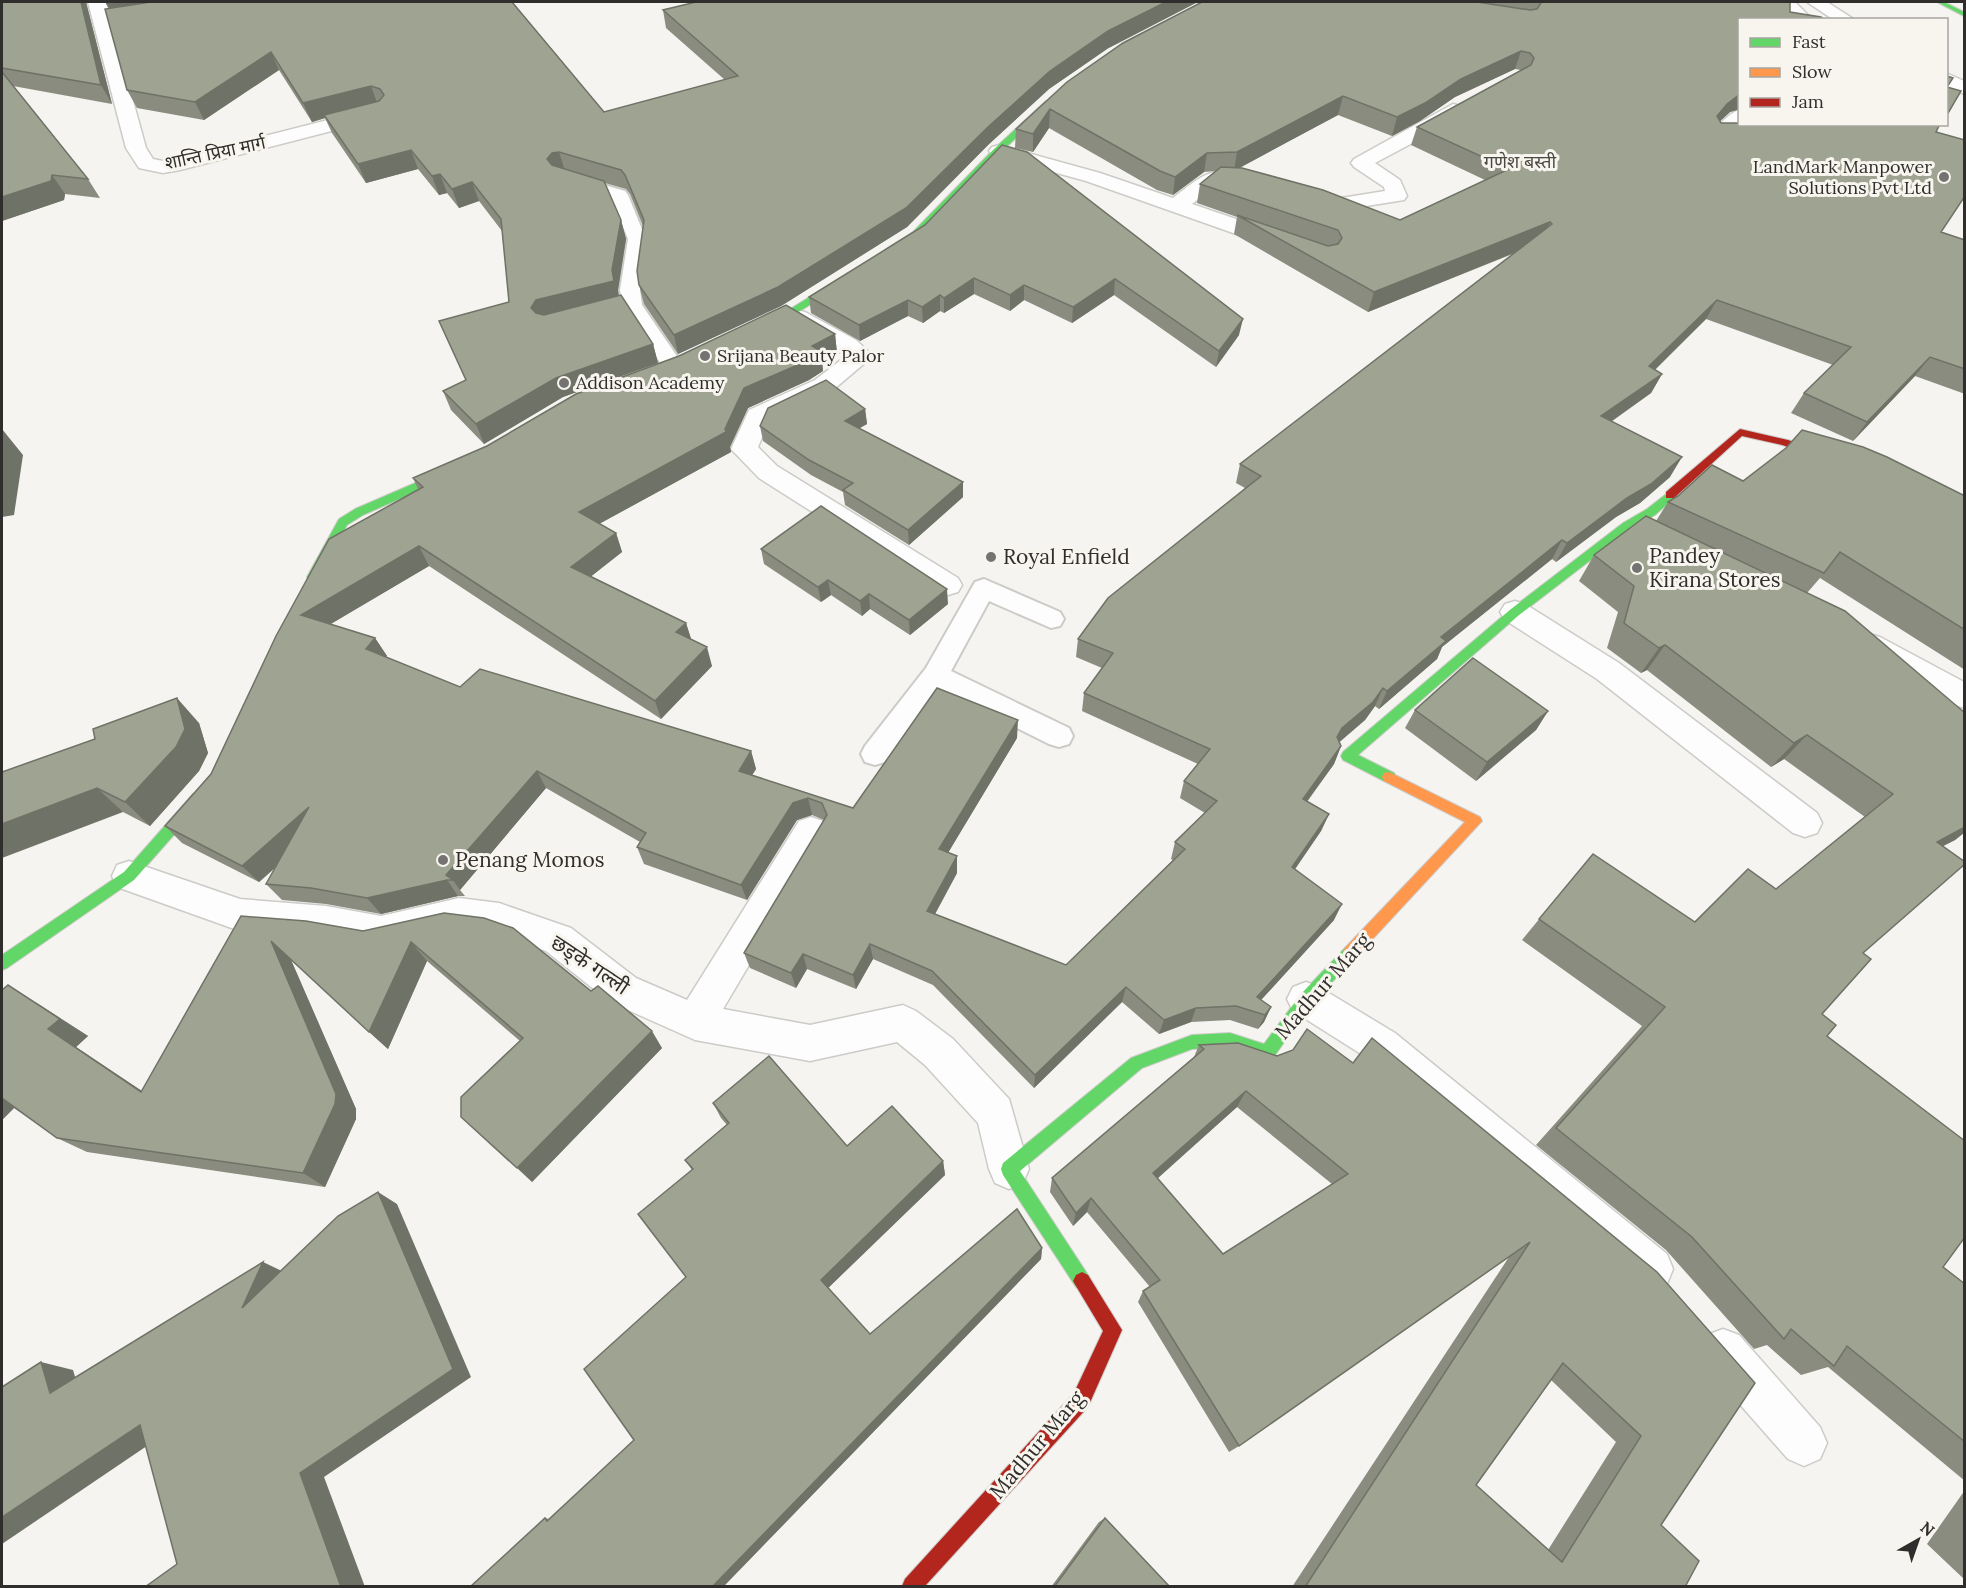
<svg xmlns="http://www.w3.org/2000/svg" width="1966" height="1588" font-family="Lora,'Noto Sans Devanagari',serif">
	<style>
		.lines { fill: none; stroke-linecap: round; stroke-linejoin: round }
		.lane-casing { stroke: #cccbc8; stroke-width: 4 }
		.street-casing { stroke: #cccbc8; stroke-width: 3 }
		.fast-casing { stroke: #cccbc8; stroke-width: 2 }
		.slow-casing { stroke: #cccbc8; stroke-width: 2 }
		.jam-casing { stroke: #cccbc8; stroke-width: 2 }
		.lane { fill: #fefdfd; fill-rule: evenodd }
		.street { fill: #fefdfd; fill-rule: evenodd }
		.fast { fill: #63d668; fill-rule: evenodd }
		.slow { fill: #ff974d; fill-rule: evenodd }
		.jam { fill: #b3261e; fill-rule: evenodd }
		.wall { fill: #898c7e; fill-rule: evenodd }
		.shaded-wall { fill: #6f7266 }
		.building { fill: #9fa392; stroke: #6f7266; stroke-width: 1.5; fill-rule: evenodd }
		.poi-dot { fill: #747371; stroke: #f7f5ee; stroke-width: 2 }
		.labels { text-anchor: middle; stroke-width: 6; stroke-linejoin: round; paint-order: stroke }
		.far-street-label { font-size: 18px; fill: #2f2e2c; stroke: #f7f5ee }
		.far-neighbourhood-label { font-size: 18px; fill: #4a4943; stroke: #f7f5ee }
		.far-poi-label { font-size: 18px; fill: #2f2e2c; stroke: #f7f5ee; text-anchor: start }
		.poi-label { font-size: 21px; fill: #2f2e2c; stroke: #f7f5ee; text-anchor: start }
		.street-label { font-size: 21px; fill: #2f2e2c; stroke: #f7f5ee }
	</style>
	<rect width="100%" height="100%" fill="#f5f4f0"/>
	<g class="lines">
		<defs>
			<g id="lane">
				<polygon points="573,176 625,191 628,195 646,239 640,290 642,305 685,368 681,373 674,374 667,373 627,313 614,316 607,314 604,310 607,306 622,302 620,290 628,239 611,198 567,185 564,181 567,177"/>
				<polygon points="984,579 1060,612 1064,619 1060,626 1051,628 989,601 951,671 1069,728 1073,736 1069,744 1059,747 1049,744 939,689 885,762 875,765 865,762 861,754 865,746 926,668 975,582"/>
			</g>
			<g id="street">
				<polygon points="88,2 106,2 146,148 153,159 163,161 179,158 371,109 378,111 381,115 378,119 180,170 163,173 139,168 126,148"/>
				<polygon points="1776,2 1795,2 1813,20 1794,20"/>
				<polygon points="1807,2 1827,2 1855,20 1834,20"/>
				<polygon points="1946,73 1964,81 1964,94 1946,86"/>
				<polygon points="1453,104 1460,106 1463,110 1460,114 1435,131 1375,163 1400,180 1407,196 1404,200 1335,211 1303,204 1299,200 1303,196 1310,194 1335,199 1385,191 1384,187 1354,167 1351,163 1354,159"/>
				<path d="M 1740,110 L 1740,124 L 1742,124 L 1727,140 L 1713,140 L 1710,136 C 1717,127 1728,113 1740,110 Z"/>
				<path d="M 999,145 L 1100,173 L 1173,198 C 1202,176 1210,165 1248,175 L 1251,179 L 1248,183 L 1217,184 L 1192,204 L 1286,236 L 1289,241 L 1286,246 L 1278,248 L 1270,246 L 1086,181 L 992,155 L 989,151 L 992,147 Z"/>
				<polygon points="797,310 805,312 856,340 873,356 833,390 769,421 758,447 777,466 958,578 962,585 958,592 948,595 938,592 759,478 731,449 749,410 815,380 846,356 789,322 785,317 789,312"/>
				<polygon points="1515,601 1525,604 1619,663 1817,813 1822,823 1817,833 1805,837 1793,833 1597,679 1505,620 1500,612 1505,604"/>
				<polygon points="1869,634 1880,637 1964,682 1964,708 1953,704 1858,653 1854,645 1858,637"/>
				<polygon points="811,817 823,821 828,831 723,1009 810,1025 903,1005 916,1011 953,1039 1009,1099 1029,1169 1023,1183 1009,1189 995,1183 989,1169 978,1123 925,1065 897,1042 810,1061 695,1040 610,1002 546,951 499,935 459,930 381,948 326,938 240,931 117,887 112,876 117,865 129,861 240,899 326,906 381,916 459,898 499,903 571,928 636,978 687,1000 799,821"/>
				<polygon points="1306,982 1319,987 1395,1033 1667,1254 1673,1269 1667,1284 1652,1290 1637,1284 1369,1059 1293,1011 1287,999 1293,987"/>
				<polygon points="1723,1329 1739,1335 1820,1427 1827,1443 1820,1459 1804,1466 1788,1459 1707,1367 1701,1351 1707,1335"/>
			</g>
			<g id="fast">
				<polygon points="1937,2 1944,2 1964,12 1964,16"/>
				<polygon points="1046,101 1053,103 1000,153 919,236 892,253 886,253 886,249 913,232 994,149"/>
				<path d="M 848,273 L 853,276 L 851,278 C 836,288 763,339 750,330 L 787,311 Z"/>
				<polygon points="459,464 463,465 463,471 363,515 347,525 317,580 309,580 307,577 339,519 355,509"/>
				<polygon points="1670,491 1674,492 1674,498 1655,515 1631,529 1519,615 1358,755 1394,773 1396,777 1394,781 1384,781 1343,760 1341,756 1343,752 1511,609 1623,523 1647,509"/>
				<polygon points="198,792 203,794 205,798 203,802 134,880 7,968 2,970 2,955 124,872 193,794"/>
				<polygon points="1350,946 1355,948 1357,953 1355,958 1311,1004 1273,1058 1267,1060 1230,1047 1192,1049 1142,1068 1020,1171 1088,1275 1091,1281 1088,1287 1082,1290 1076,1287 1003,1175 1001,1169 1003,1163 1131,1058 1192,1035 1230,1033 1264,1044 1301,994 1345,948"/>
			</g>
			<polygon id="slow" points="1389,772 1480,817 1482,821 1355,958 1350,960 1345,958 1343,953 1345,948 1465,822 1384,781 1382,777 1384,773"/>
			<g id="jam">
				<polygon points="1740,429 1788,440 1836,456 1837,458 1832,461 1782,445 1742,436 1674,498 1666,498 1666,492"/>
				<polygon points="1082,1272 1088,1275 1122,1330 1088,1407 925,1586 902,1586 905,1579 1074,1393 1103,1331 1073,1281 1076,1275"/>
			</g>
		</defs>
		<use href="#lane" class="lane-casing"/>
		<use href="#street" class="street-casing"/>
		<use href="#fast" class="fast-casing"/>
		<use href="#slow" class="slow-casing"/>
		<use href="#jam" class="jam-casing"/>
		<use href="#lane" class="lane"/>
		<use href="#street" class="street"/>
		<use href="#fast" class="fast"/>
		<use href="#slow" class="slow"/>
		<use href="#jam" class="jam"/>
	</g>
	<g class="wall">
		<polygon points="2,2 86,2 112,104 13,86 88,179 100,198 65,194 64,200 2,221"/>
		<path d="M 1202,2 L 1790,2 L 1740,20 L 1740,109 L 1730,112 L 1720,121 L 1721,123 L 1936,132 L 1941,232 L 1965,240 L 1965,394 L 1915,376 L 1853,441 L 1791,413 L 1804,393 L 1833,365 L 1706,319 L 1655,370 L 1662,374 L 1651,393 L 1611,422 L 1670,477 L 1640,503 L 1616,517 L 1556,562 L 1552,559 L 1442,647 L 1437,659 L 1379,709 L 1375,706 L 1365,720 L 1339,742 L 1341,746 L 1334,764 L 1307,802 L 1329,814 L 1321,831 L 1294,870 L 1334,920 L 1261,1000 L 1271,1007 L 1264,1022 L 1258,1029 L 1230,1020 L 1191,1022 L 1159,1034 L 1122,1002 L 1034,1088 L 933,985 L 873,959 L 856,989 L 807,969 L 796,988 L 750,968 L 744,953 L 824,820 L 812,815 L 797,820 L 747,900 L 644,864 L 637,847 L 640,842 L 546,788 L 460,890 L 465,896 L 458,896 L 381,914 L 326,904 L 282,900 L 266,884 L 275,868 L 259,882 L 182,843 L 165,826 L 211,774 L 418,489 L 413,478 L 835,334 L 837,353 L 822,361 L 823,371 L 809,380 L 748,408 L 730,447 L 731,452 L 599,524 L 616,533 L 622,552 L 591,576 L 686,623 L 691,639 L 712,666 L 661,719 L 429,566 L 330,624 L 375,638 L 387,656 L 386,657 L 460,687 L 751,751 L 756,769 L 752,775 L 853,808 L 1017,738 L 948,853 L 957,856 L 957,873 L 935,914 L 1066,965 L 1173,860 L 1171,859 L 1175,842 L 1205,813 L 1180,798 L 1184,781 L 1198,764 L 1082,711 L 1084,693 L 1102,668 L 1076,657 L 1078,639 L 1245,488 L 1236,483 L 1240,464 L 1515,253 L 1368,312 L 1234,234 L 1237,217 L 1197,203 L 1200,184 L 1216,171 L 1204,172 L 1173,195 L 1157,190 L 1049,128 L 1033,152 L 1015,148 L 1016,129 ZM 1515,69 L 1521,70 L 1417,127 L 1411,145 L 1485,180 L 1400,220 L 1238,168 L 1338,115 L 1392,136 L 1420,121 L 1455,97 Z"/>
		<polygon points="514,4 604,112 725,80 666,28 663,10 1107,49 1049,89 988,145 907,227 781,306 678,354 644,304 639,285 643,226 630,194 626,189 605,183 621,220 626,239 618,290 619,296 653,344 658,363 563,397 484,444 451,410 443,391 466,380 439,321 509,302 502,231 479,201 459,208 447,193 439,195 418,169 366,183 332,133 325,118 312,122 279,70 204,120 137,108 127,90 108,8"/>
		<polygon points="1002,145 1239,335 1216,367 1114,295 1072,323 1024,300 1010,311 974,294 944,313 940,311 923,323 908,316 860,341 811,313 809,297 925,225"/>
		<polygon points="865,409 867,424 859,428 963,482 963,497 909,545 845,505 843,492 811,475 763,441 760,426"/>
		<polygon points="1743,481 1965,496 1965,670 1820,578 1807,593 1965,713 1965,832 1955,840 1943,846 1863,953 1822,1014 1827,1036 1943,1267 1965,1284 1965,1481 1828,1367 1801,1375 1767,1345 1754,1349 1666,1250 1536,1145 1642,1026 1522,940 1593,854 1694,922 1748,869 1776,889 1865,817 1784,759 1771,767 1647,670 1641,673 1607,648 1618,612 1579,581 1594,555 1656,521 1668,502"/>
		<polygon points="761,549 948,604 910,635 870,609 862,616 831,595 821,602 764,564"/>
		<polygon points="1415,710 1548,711 1536,730 1476,781 1405,728"/>
		<polygon points="199,723 208,753 199,771 150,826 123,812 2,772"/>
		<polygon points="444,913 662,1048 532,1182 520,1041 427,961 388,1049 291,960 356,1109 356,1119 325,1187 87,1152 57,1138 14,1108 2,1120 2,990 37,1003 88,1036 76,1047 142,1091 241,916 363,931"/>
		<path d="M 1199,1045 L 1277,1056 L 1353,1063 L 1657,1272 L 1661,1525 L 1685,1587 L 1292,1587 L 1509,1257 L 1239,1446 L 1229,1452 L 1138,1302 L 1143,1291 L 1150,1287 L 1087,1212 L 1073,1226 L 1050,1192 L 1052,1178 L 1194,1057 ZM 1237,1107 L 1332,1184 L 1223,1254 L 1157,1178 ZM 1551,1380 L 1616,1442 L 1548,1550 L 1476,1485 Z"/>
		<polygon points="713,1103 847,1146 943,1161 945,1175 828,1288 870,1334 1042,1248 1041,1259 723,1587 470,1587 545,1518 549,1519 634,1440 686,1277 692,1170 685,1160 727,1125 721,1118"/>
		<polygon points="1965,1490 1965,1580 1927,1544"/>
		<polygon points="1105,1518 1170,1587 1051,1587 1099,1522"/>
	</g>
	<g class="shaded-wall">
		<polygon points="81,2 86,2 112,104 101,85"/>
		<polygon points="105,2 179,2 111,12"/>
		<polygon points="1166,2 1198,2 1107,49 1049,89 988,145 907,227 781,306 678,354 674,335 988,127 1050,71 1108,31"/>
		<polygon points="1521,51 1515,69 1455,97 1420,121 1392,136 1397,117 1461,79"/>
		<polygon points="271,52 279,70 204,120 195,102"/>
		<polygon points="371,86 378,105 324,115 325,118 312,122 303,103"/>
		<polygon points="1740,94 1740,109 1730,112 1718,123 1717,116 1727,104"/>
		<polygon points="1343,96 1338,115 1234,171 1237,152"/>
		<polygon points="1050,109 1049,128 1033,152 1033,134"/>
		<polygon points="411,150 418,169 366,183 358,164"/>
		<polygon points="559,152 565,171 558,172 547,159 552,153"/>
		<polygon points="1207,153 1204,172 1173,195 1175,177"/>
		<polygon points="440,174 447,193 439,195 432,176"/>
		<polygon points="52,175 65,194 64,200 2,221 2,197"/>
		<polygon points="472,182 479,201 459,208 452,189"/>
		<polygon points="621,220 626,239 618,290 619,300 542,320 531,308 536,300 612,270"/>
		<polygon points="1550,222 1543,241 1368,312 1374,292"/>
		<polygon points="974,278 974,294 944,313 944,298"/>
		<polygon points="1115,279 1114,295 1072,323 1073,307"/>
		<polygon points="1024,285 1024,300 1010,311 1010,295"/>
		<polygon points="940,295 940,311 923,323 922,307"/>
		<polygon points="908,300 908,316 860,341 859,325"/>
		<polygon points="1717,300 1706,319 1638,386 1649,366"/>
		<polygon points="1243,319 1239,335 1216,367 1219,351"/>
		<polygon points="835,334 837,353 822,361 823,371 809,380 748,408 730,447 731,452 586,531 579,512 725,429 744,388 812,346"/>
		<polygon points="653,344 658,363 563,397 484,444 476,424 556,378"/>
		<polygon points="1930,357 1915,376 1853,441 1867,422"/>
		<polygon points="1662,374 1651,393 1590,436 1601,416"/>
		<polygon points="865,409 867,424 846,436 845,421"/>
		<polygon points="2,429 23,455 14,515 2,517"/>
		<polygon points="1682,457 1670,477 1640,503 1616,517 1556,562 1567,543"/>
		<polygon points="963,482 963,497 909,545 908,530"/>
		<polygon points="616,533 622,552 579,586 571,567"/>
		<polygon points="1562,540 1552,559 1442,647 1437,659 1379,709 1387,691 1441,637"/>
		<polygon points="419,546 429,566 314,634 301,615"/>
		<polygon points="828,580 831,595 821,602 818,587"/>
		<polygon points="947,589 948,604 910,635 909,620"/>
		<polygon points="869,594 870,609 862,616 860,601"/>
		<polygon points="686,623 692,642 676,632"/>
		<polygon points="375,638 387,656 378,668 366,649"/>
		<polygon points="1665,645 1647,670 1641,673 1659,648"/>
		<polygon points="707,647 712,666 661,719 655,701"/>
		<polygon points="1383,688 1375,706 1365,720 1335,746 1337,737 1342,728"/>
		<polygon points="177,698 199,723 208,753 199,771 150,826 125,802"/>
		<polygon points="1548,711 1536,730 1476,781 1487,762"/>
		<polygon points="1018,720 1017,738 940,866 939,849"/>
		<polygon points="1807,735 1784,759 1771,767 1794,743"/>
		<polygon points="1341,746 1334,764 1296,816 1303,799"/>
		<polygon points="751,751 756,769 744,788 739,771"/>
		<polygon points="537,771 546,788 460,890 453,880 446,875"/>
		<polygon points="97,788 123,812 2,858 2,824"/>
		<polygon points="808,798 812,815 797,820 747,900 741,885 793,803"/>
		<polygon points="309,807 324,824 259,882 242,866"/>
		<polygon points="1329,814 1321,831 1285,884 1292,867"/>
		<polygon points="1965,827 1965,832 1955,840 1908,864 1937,842"/>
		<polygon points="957,856 957,873 928,927 927,911"/>
		<polygon points="447,880 458,896 381,914 367,898"/>
		<polygon points="1342,904 1334,920 1251,1011 1257,997"/>
		<polygon points="271,941 291,960 356,1109 356,1119 325,1187 303,1173"/>
		<polygon points="411,942 427,961 388,1049 369,1032"/>
		<polygon points="870,944 873,959 856,989 853,975"/>
		<polygon points="803,954 807,969 796,988 791,973"/>
		<polygon points="8,985 88,1036 76,1047 167,1108 141,1092 48,1029"/>
		<polygon points="1126,987 1122,1002 1034,1088 1035,1075"/>
		<polygon points="1271,1007 1264,1022 1258,1029 1265,1015"/>
		<polygon points="1196,1008 1191,1022 1159,1034 1164,1020"/>
		<polygon points="652,1031 662,1048 532,1182 517,1168"/>
		<polygon points="1246,1091 1237,1107 1147,1188 1153,1173"/>
		<polygon points="2,1096 18,1104 2,1120"/>
		<polygon points="943,1161 945,1175 826,1290 821,1280"/>
		<polygon points="378,1192 397,1204 471,1377 324,1477 365,1587 341,1587 300,1473"/>
		<polygon points="1091,1198 1087,1212 1073,1226 1076,1213"/>
		<polygon points="1042,1248 1041,1259 723,1587 712,1587"/>
		<polygon points="263,1262 286,1273 242,1308"/>
		<polygon points="41,1362 73,1370 82,1400 50,1393"/>
		<polygon points="140,1425 169,1431 2,1544 2,1517"/>
	</g>
	<g class="building">
		<polygon points="2,2 81,2 101,85 2,68"/>
		<polygon points="151,2 512,2 604,112 738,76 663,10 696,2 1166,2 1108,31 1050,71 988,127 906,208 778,287 674,335 639,285 637,271 644,220 625,175 621,170 559,152 552,153 547,159 552,165 604,181 621,220 612,270 614,281 536,300 531,308 536,313 544,315 621,295 653,344 556,378 476,424 443,391 466,380 439,321 509,302 501,219 472,182 452,189 440,174 432,176 411,150 358,164 324,115 379,101 384,95 380,89 371,86 303,103 271,52 195,102 127,90 105,9"/>
		<polygon points="1202,2 1477,2 1530,10 1537,9 1541,3 1540,2 1790,2 1790,12 1821,17 1825,20 1740,20 1740,94 1727,104 1717,116 1721,123 1738,123 1740,122 1740,124 1940,124 1936,132 1965,140 1965,196 1941,232 1965,240 1965,369 1930,357 1867,422 1804,393 1851,347 1717,300 1649,366 1662,374 1601,416 1682,457 1651,484 1627,498 1567,543 1562,540 1441,637 1446,641 1387,691 1383,688 1373,702 1342,728 1337,737 1341,746 1303,799 1329,814 1292,867 1342,904 1257,997 1271,1007 1265,1015 1236,1006 1196,1008 1164,1020 1126,987 1035,1075 932,971 870,944 853,975 803,954 791,973 744,953 827,815 822,803 808,798 793,803 741,885 637,847 646,833 537,771 446,875 453,880 447,880 367,898 311,888 266,884 309,807 242,866 165,826 211,774 276,636 329,539 423,487 413,478 487,446 576,394 679,356 786,305 835,334 812,346 821,351 807,361 744,388 725,429 726,432 579,512 616,533 571,567 686,623 676,632 707,647 655,701 419,546 301,615 375,638 366,649 460,687 480,669 751,751 739,771 853,808 937,688 1018,720 939,849 957,856 927,911 1066,965 1185,849 1175,842 1217,801 1184,781 1210,749 1084,693 1113,653 1078,639 1108,598 1261,476 1240,464 1552,224 1550,222 1374,292 1237,215 1328,246 1338,244 1342,238 1338,230 1200,184 1221,167 1242,168 1323,190 1400,220 1509,169 1417,127 1531,65 1534,58 1530,53 1521,51 1461,79 1425,103 1397,117 1343,96 1237,152 1207,153 1175,177 1160,171 1050,109 1033,134 1016,129 1067,82 1123,43"/>
		<polygon points="2,72 88,179 52,175 51,181 2,197"/>
		<polygon points="1947,76 1953,78 1947,87"/>
		<polygon points="1947,87 1961,91 1947,115"/>
		<polygon points="1002,145 1027,152 1243,319 1219,351 1115,279 1073,307 1024,285 1010,295 974,278 944,298 940,295 922,307 908,300 859,325 809,297 925,225"/>
		<polygon points="826,380 865,409 845,421 963,482 908,530 843,490 853,483 809,460 760,426 768,408"/>
		<polygon points="1802,430 1863,447 1887,457 1965,496 1965,630 1840,552 1824,573 1668,502 1678,496 1712,465 1743,481 1786,448"/>
		<polygon points="821,506 947,589 909,620 869,594 860,601 828,580 818,587 761,549"/>
		<polygon points="1646,516 1845,611 1965,713 1965,827 1937,842 1965,862 1965,864 1863,953 1871,959 1822,1014 1836,1025 1827,1036 1965,1141 1965,1237 1943,1267 1965,1284 1965,1442 1847,1346 1834,1366 1791,1329 1784,1339 1692,1237 1556,1128 1665,1007 1539,919 1593,854 1695,922 1748,869 1776,889 1893,794 1807,735 1794,743 1665,645 1659,648 1624,623 1634,586 1594,555"/>
		<polygon points="1473,658 1548,711 1487,762 1415,710"/>
		<polygon points="177,698 185,729 176,747 125,802 97,788 2,824 2,772 95,739 93,729"/>
		<polygon points="444,913 484,918 513,928 591,991 598,986 652,1031 517,1168 461,1117 461,1097 523,1038 411,942 369,1032 271,941 336,1094 335,1104 303,1173 57,1138 2,1098 2,990 8,985 60,1019 48,1029 141,1092 241,916 306,921 363,931"/>
		<path d="M 1307,1029 L 1353,1063 L 1372,1038 L 1657,1272 L 1755,1383 L 1661,1525 L 1699,1561 L 1685,1587 L 1305,1587 L 1530,1242 L 1239,1446 L 1143,1291 L 1160,1280 L 1091,1198 L 1076,1213 L 1052,1178 L 1204,1049 L 1199,1045 L 1238,1043 L 1277,1056 L 1293,1050 ZM 1246,1091 L 1348,1174 L 1223,1254 L 1153,1173 ZM 1563,1363 L 1641,1436 L 1562,1562 L 1476,1485 Z"/>
		<polygon points="769,1056 847,1146 892,1106 943,1161 821,1280 870,1334 1017,1209 1042,1248 712,1587 470,1587 545,1518 547,1521 634,1440 584,1369 686,1277 638,1214 693,1169 685,1160 729,1123 713,1103"/>
		<polygon points="378,1192 453,1369 300,1473 341,1587 145,1587 177,1564 140,1425 2,1517 2,1387 41,1362 50,1393 263,1262 242,1308 338,1216"/>
		<polygon points="1105,1518 1170,1587 1054,1587"/>
	</g>
	<g class="poi-dot">
		<circle cx="1944" cy="177" r="6"/>
		<circle cx="705" cy="356" r="6"/>
		<circle cx="564" cy="383" r="6"/>
		<circle cx="991" cy="557" r="6"/>
		<circle cx="1637" cy="568" r="6"/>
		<circle cx="443" cy="860" r="6"/>
	</g>
	<g class="labels">
		<g class="far-street-label">
			<text transform="translate(215 153) rotate(-12)" y="6">शान्ति प्रिया मार्ग</text>
		</g>
		<g class="far-neighbourhood-label">
			<text x="1520" y="168">गणेश बस्ती</text>
		</g>
		<g class="far-poi-label">
			<text x="1932" y="173" text-anchor="end">LandMark Manpower<tspan x="1932" dy="21">Solutions Pvt Ltd</tspan></text>
			<text x="717" y="362">Srijana Beauty Palor</text>
			<text x="576" y="389">Addison Academy</text>
		</g>
		<g class="poi-label">
			<text x="1649" y="563">Pandey<tspan x="1649" dy="24">Kirana Stores</tspan></text>
			<text x="1003" y="564">Royal Enfield</text>
			<text x="455" y="867">Penang Momos</text>
		</g>
		<g class="street-label">
			<text transform="translate(590 965) rotate(34)" y="7">छड्के गल्ली</text>
			<text transform="translate(1323 986) rotate(-49)" y="7">Madhur Marg</text>
			<text transform="translate(1037 1445) rotate(-50)" y="7">Madhur Marg</text>
		</g>
	</g>
	<rect width="1966" height="1588" fill="none" stroke="#2f2e2c" stroke-width="6"/>
	<rect x="1738" y="18" width="210" height="108" fill="#f7f5ee" stroke="#a7a5a0" stroke-width="1.5"/>
	<rect x="1750" y="38" width="30" height="9" fill="#63d668" stroke="#a7a5a0" stroke-width="1.5"/>
	<text x="1792" y="48" font-size="18" fill="#2f2e2c">Fast</text>
	<rect x="1750" y="68" width="30" height="9" fill="#ff974d" stroke="#a7a5a0" stroke-width="1.5"/>
	<text x="1792" y="78" font-size="18" fill="#2f2e2c">Slow</text>
	<rect x="1750" y="98" width="30" height="9" fill="#b3261e" stroke="#a7a5a0" stroke-width="1.5"/>
	<text x="1792" y="108" font-size="18" fill="#2f2e2c">Jam</text>
	<g transform="translate(1918 1540) rotate(40)" stroke="#f7f5ee" stroke-width="4.5" paint-order="stroke">
	<path d="M0-4.5L10 22L0 15L-10 22Z" fill="#2f2e2c"/>
	<text y="-9" font-size="16" font-weight="bold" text-anchor="middle" fill="#2f2e2c">N</text>
	</g>
</svg>
